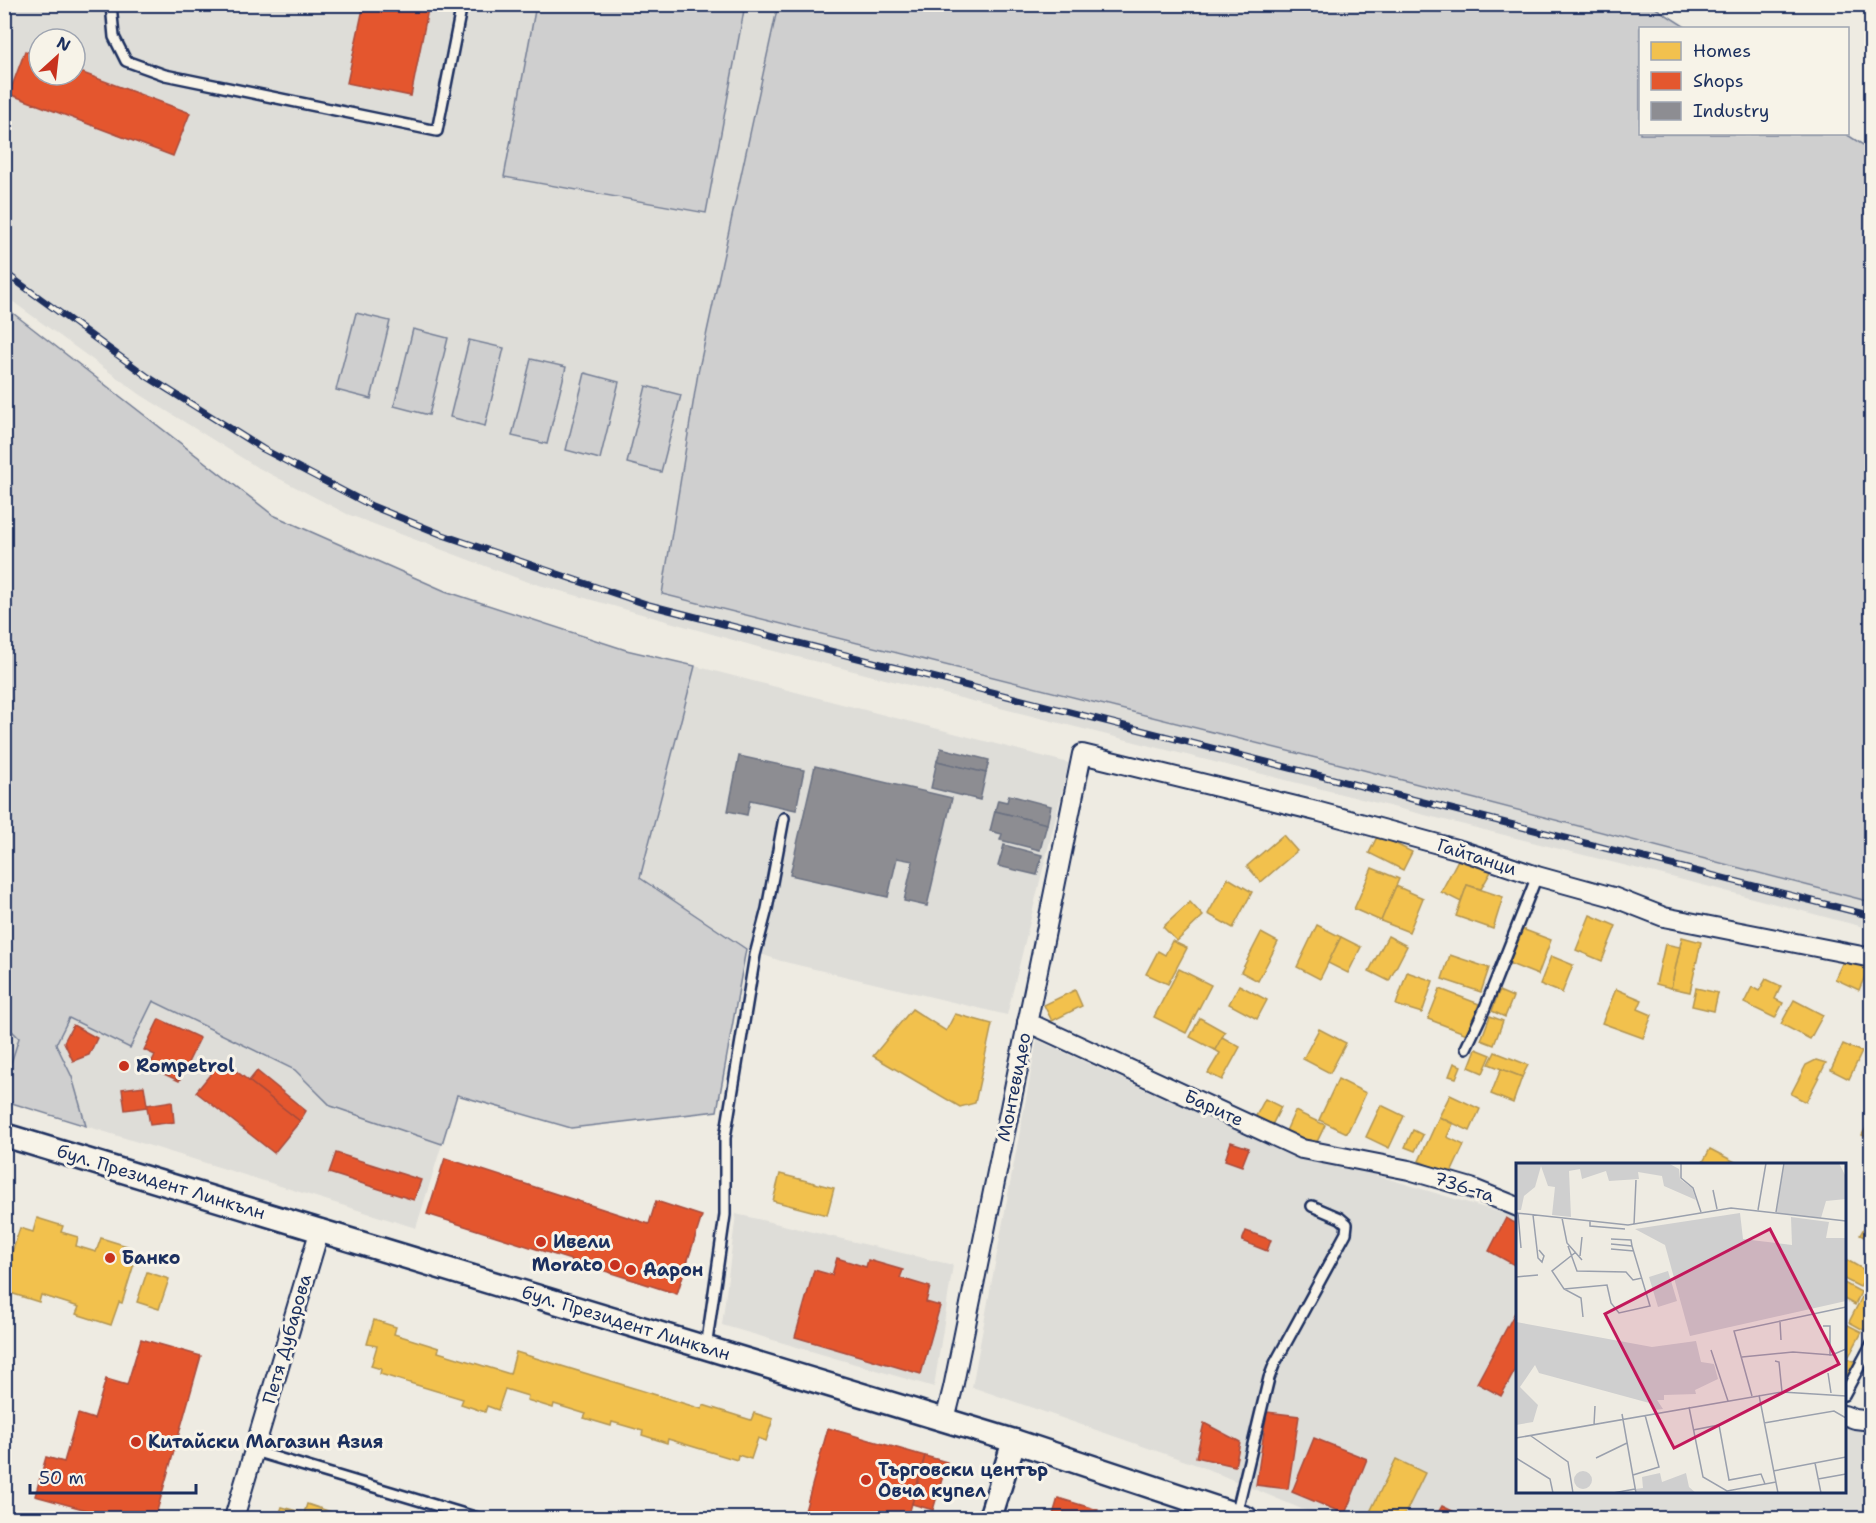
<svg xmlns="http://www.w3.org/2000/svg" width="1876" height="1523" font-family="'Shantell Sans',sans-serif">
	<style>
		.built { fill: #deddd8; fill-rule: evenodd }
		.green { fill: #cfcfcf; stroke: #757f96; stroke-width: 1.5 }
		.homes { fill: #f2c14e; stroke: #b29553; stroke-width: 1.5 }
		.shops { fill: #e4572e; stroke: #a84b3c; stroke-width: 1.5 }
		.industry { fill: #8d8d92; stroke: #6b7182; stroke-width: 1.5 }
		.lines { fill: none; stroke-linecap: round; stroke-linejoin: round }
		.service-casing { stroke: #1b2f5e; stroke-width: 14 }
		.minor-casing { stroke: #1b2f5e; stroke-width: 22 }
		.tertiary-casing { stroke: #1b2f5e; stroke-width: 27 }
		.service { stroke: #f7f3e8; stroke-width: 9 }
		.minor { stroke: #f7f3e8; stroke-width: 18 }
		.tertiary { stroke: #f7f3e8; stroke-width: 22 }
		.rail-casing { stroke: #1b2f5e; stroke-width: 7 }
		.rail { stroke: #f7f3e8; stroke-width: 4.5; stroke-dasharray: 14; stroke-linecap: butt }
		.poi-dot { fill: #c8321e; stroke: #f7f3e8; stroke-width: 2 }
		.labels { text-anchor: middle; stroke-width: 6; stroke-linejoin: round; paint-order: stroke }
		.street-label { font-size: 18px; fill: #1b2f5e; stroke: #f7f3e8 }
		.poi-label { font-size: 18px; font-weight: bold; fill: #1b2f5e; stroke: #f7f3e8; text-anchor: start }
		.inset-road { fill: none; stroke: #9aa0ad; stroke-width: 1.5 }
		.view { fill: #c2185b; fill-opacity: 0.15; stroke: #c2185b; stroke-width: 3 }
		.inset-edge { fill: none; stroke: #1b2f5e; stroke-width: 3 }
	</style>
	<rect width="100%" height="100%" fill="#eeebe2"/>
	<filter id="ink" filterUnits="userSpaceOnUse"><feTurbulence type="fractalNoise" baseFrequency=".0167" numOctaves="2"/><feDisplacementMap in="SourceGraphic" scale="12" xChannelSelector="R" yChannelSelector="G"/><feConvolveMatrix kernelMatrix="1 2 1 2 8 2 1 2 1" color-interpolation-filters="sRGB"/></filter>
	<g filter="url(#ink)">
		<g class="built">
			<path d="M 5,5 L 778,5 L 698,373 L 663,594 L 1352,767 L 1871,902 L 1871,929 L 1695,883 L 758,647 L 525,581 L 347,514 L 255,466 L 141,395 L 5,296 ZM 39,39 L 75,39 L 75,75 L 39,75 Z"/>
			<polygon points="695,666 1069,763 1007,1015 781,961 746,949 640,879"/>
			<polygon points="153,1001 295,1070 331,1106 442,1144 416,1228 86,1126 72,1077 56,1044 69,1018"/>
			<polygon points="5,1023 19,1038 5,1082"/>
			<polygon points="1037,1040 1252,1138 1512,1216 1517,1221 1518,1492 1844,1492 1845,1422 1871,1427 1871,1518 1323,1518 1200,1466 972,1387"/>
			<polygon points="736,1214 953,1265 934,1387 722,1325"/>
		</g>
		<g class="green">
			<polygon points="536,5 745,5 706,213 504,177"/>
			<polygon points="778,5 1651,5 1687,28 1640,28 1640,134 1846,134 1871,150 1871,902 1352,767 662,594 698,373"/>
			<polygon points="5,307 273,515 445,591 626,650 695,666 640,878 746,949 717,1111 571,1128 457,1095 442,1144 331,1106 295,1070 153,1001 130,1048 69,1018 56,1044 72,1077 86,1126 5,1101 5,1082 19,1038 4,1023"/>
			<polygon points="356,313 390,321 371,399 336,390"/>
			<polygon points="413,329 448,338 429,415 394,406"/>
			<polygon points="469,340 504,348 485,426 450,417"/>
			<polygon points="531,359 566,367 547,444 512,436"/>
			<polygon points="585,373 619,382 600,459 566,450"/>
			<polygon points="646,386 681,395 661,472 627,463"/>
		</g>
		<g class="homes">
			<polygon points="1283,835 1297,851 1261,882 1247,866"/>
			<polygon points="1378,835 1412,852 1403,870 1369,853"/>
			<polygon points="1458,860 1492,870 1481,889 1467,885 1461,902 1441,892"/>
			<polygon points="1372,868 1399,879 1381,921 1354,909"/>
			<polygon points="1228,878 1252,892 1233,928 1208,914"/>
			<polygon points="1467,885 1503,897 1493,929 1456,916"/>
			<polygon points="1396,886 1423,898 1409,932 1381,921"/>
			<polygon points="1190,902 1203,916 1177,941 1163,927"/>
			<polygon points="1590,915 1616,926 1602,961 1576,950"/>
			<polygon points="1317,925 1341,937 1320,979 1297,967"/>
			<polygon points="1522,929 1551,940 1538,975 1508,963"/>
			<polygon points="1261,933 1278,942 1258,981 1241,972"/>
			<polygon points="1388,936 1407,946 1389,981 1369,971"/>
			<polygon points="1341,937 1361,947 1348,973 1328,963"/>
			<polygon points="1682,937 1701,942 1690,992 1671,988"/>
			<polygon points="1172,941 1187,948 1168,984 1146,974 1158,951 1165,955"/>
			<polygon points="1665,944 1680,947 1671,988 1656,984"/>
			<polygon points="1450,955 1489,968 1481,992 1442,979"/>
			<polygon points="1551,956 1573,965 1562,993 1540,984"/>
			<polygon points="1845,957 1869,967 1859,990 1835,979"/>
			<polygon points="1179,969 1211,985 1186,1033 1154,1017"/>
			<polygon points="1407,972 1433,981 1422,1013 1396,1005"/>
			<polygon points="1766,979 1781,986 1775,999 1783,1003 1775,1018 1744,1003 1752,987 1759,991"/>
			<polygon points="1239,985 1267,1000 1257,1019 1229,1004"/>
			<polygon points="1696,988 1718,993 1714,1011 1692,1006"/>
			<polygon points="1440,989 1479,1004 1467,1034 1428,1019"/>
			<polygon points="1616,989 1642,1000 1638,1009 1652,1015 1643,1038 1602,1023"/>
			<polygon points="1075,990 1082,1006 1052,1021 1044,1005"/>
			<polygon points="1499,991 1513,997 1505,1017 1492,1011"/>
			<polygon points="1794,1000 1823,1015 1810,1039 1781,1024"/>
			<polygon points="912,1009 946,1031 955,1014 992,1024 975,1103 960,1107 873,1056"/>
			<polygon points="1490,1016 1503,1021 1494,1045 1481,1040"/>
			<polygon points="1200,1018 1225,1032 1215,1050 1190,1037"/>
			<polygon points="1319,1029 1346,1043 1330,1073 1303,1059"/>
			<polygon points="1222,1037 1240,1047 1222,1080 1208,1073 1220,1053 1215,1050"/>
			<polygon points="1843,1044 1862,1052 1849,1079 1831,1070"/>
			<polygon points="1476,1049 1491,1055 1483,1073 1469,1067"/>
			<polygon points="1495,1052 1528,1065 1522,1077 1489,1064"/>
			<polygon points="1816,1060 1826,1063 1806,1102 1791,1094 1806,1065"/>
			<polygon points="1454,1063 1461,1066 1456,1078 1449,1076"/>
			<polygon points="1501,1069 1522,1077 1513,1103 1491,1094"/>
			<polygon points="1338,1079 1366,1093 1347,1133 1319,1120"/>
			<polygon points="1450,1095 1480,1109 1470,1131 1439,1117"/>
			<polygon points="1265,1099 1281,1107 1270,1129 1254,1120"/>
			<polygon points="1381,1105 1404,1116 1389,1148 1366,1137"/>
			<polygon points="1295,1111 1325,1125 1316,1144 1286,1131"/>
			<polygon points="1439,1117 1453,1124 1447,1137 1464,1145 1450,1175 1419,1161"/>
			<polygon points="1872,1117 1872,1140 1862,1135"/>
			<polygon points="1413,1130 1423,1135 1415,1151 1405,1147"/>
			<polygon points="1710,1149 1737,1163 1737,1164 1702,1164"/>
			<polygon points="780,1174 834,1188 827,1215 773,1201"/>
			<polygon points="1872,1214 1872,1241 1860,1235"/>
			<polygon points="37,1218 63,1226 61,1232 78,1237 76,1246 96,1252 101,1238 127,1246 122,1260 134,1264 122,1303 119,1302 111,1325 76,1314 79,1307 41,1295 39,1302 4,1291 11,1268 7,1267 20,1228 33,1232"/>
			<polygon points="1847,1260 1868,1272 1860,1287 1844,1279 1844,1265"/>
			<polygon points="147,1272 169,1279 159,1309 137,1302"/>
			<polygon points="1844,1283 1861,1292 1855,1305 1844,1299"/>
			<polygon points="1862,1297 1872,1301 1871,1334 1849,1322"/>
			<polygon points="374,1320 396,1327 394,1334 439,1348 438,1352 510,1374 516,1352 702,1409 703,1405 751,1420 754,1413 773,1419 766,1441 758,1438 751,1459 738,1455 737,1460 668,1439 667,1443 642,1435 643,1431 612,1422 611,1426 584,1418 586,1414 554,1404 553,1408 527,1400 528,1396 505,1389 498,1410 487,1406 485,1412 461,1404 463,1399 380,1374 381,1369 371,1366 377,1346 367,1344"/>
			<polygon points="1846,1324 1862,1332 1848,1358 1858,1363 1844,1388"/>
			<polygon points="1396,1459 1425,1473 1403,1518 1367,1518"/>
			<polygon points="307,1504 331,1512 329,1518 278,1518 282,1507 304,1513"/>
		</g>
		<g class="shops">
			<polygon points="364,4 429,4 411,96 347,83"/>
			<polygon points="25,51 39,56 39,75 75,75 75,70 190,113 173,156 9,94"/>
			<polygon points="159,1019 200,1038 179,1081 149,1067 155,1055 144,1050"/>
			<polygon points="73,1025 97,1038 89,1055 73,1061 64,1042"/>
			<polygon points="222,1060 300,1121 274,1153 196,1092"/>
			<polygon points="257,1071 306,1111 300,1121 249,1081"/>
			<polygon points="144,1086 147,1105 172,1101 174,1122 150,1125 147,1107 125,1110 122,1089"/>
			<polygon points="1231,1142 1249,1148 1242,1166 1225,1160"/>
			<polygon points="336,1153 421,1180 414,1200 329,1173"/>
			<polygon points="445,1158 649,1224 656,1201 702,1216 677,1294 427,1214"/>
			<polygon points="1506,1218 1518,1225 1518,1267 1489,1251"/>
			<polygon points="1246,1231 1271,1240 1267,1251 1242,1241"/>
			<polygon points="837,1258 866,1267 868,1260 903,1270 900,1278 930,1287 926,1302 940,1306 921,1374 795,1337 814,1270 832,1275"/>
			<polygon points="1518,1307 1518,1365 1501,1396 1477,1383"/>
			<polygon points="141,1339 201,1356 155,1518 116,1518 35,1496 46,1457 64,1462 78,1414 94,1419 106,1379 127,1385"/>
			<polygon points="1267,1412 1299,1416 1288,1489 1256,1485"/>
			<polygon points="1204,1423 1240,1442 1235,1466 1196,1457"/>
			<polygon points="828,1428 925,1456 908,1518 803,1518"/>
			<polygon points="1314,1438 1367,1459 1345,1514 1292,1492"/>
			<polygon points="925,1456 947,1462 933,1510 912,1504"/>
			<polygon points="1058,1498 1098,1510 1095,1518 1052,1518"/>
			<polygon points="1442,1506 1467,1518 1435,1518"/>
		</g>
		<g class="industry">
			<polygon points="941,748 989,760 986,773 937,761"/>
			<polygon points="739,756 804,770 796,810 750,800 747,815 728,811"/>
			<polygon points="937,761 986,773 980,800 931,788"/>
			<polygon points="815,766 952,798 927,906 904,901 913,861 897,858 888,897 790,875"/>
			<polygon points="1009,795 1051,806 1047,824 995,811 998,800 1007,802"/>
			<polygon points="995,811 1047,824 1040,850 1000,840 1002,834 990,831"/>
			<polygon points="1004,845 1042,855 1037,875 998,866"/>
		</g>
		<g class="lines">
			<defs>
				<g id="service">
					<polyline points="111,4 114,37 126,61 165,75 437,131 462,4"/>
					<polyline points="1466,1048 1484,1010 1537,876"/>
					<polyline points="706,1348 725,1215 725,1138 755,955 767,909 784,818"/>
					<polyline points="1844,1395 1872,1343"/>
					<polyline points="254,1451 478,1518"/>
					<polyline points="1236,1515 1269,1378 1274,1365 1346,1233 1347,1224 1340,1218 1312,1206"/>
				</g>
				<g id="minor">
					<polyline points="1027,1022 1302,1149 1409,1170 1471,1188 1518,1207"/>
					<polyline points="1844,1415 1855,1419 1872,1421"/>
					<polyline points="945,1420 953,1388 1082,754 1316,811 1460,850 1537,876 1613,897 1664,917 1872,958"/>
					<polyline points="234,1518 320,1229"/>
				</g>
				<g id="tertiary">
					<polyline points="4,1135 1014,1441 1246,1518"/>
					<polyline points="990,1518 1014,1441"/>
				</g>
			</defs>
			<use href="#service" class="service-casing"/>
			<use href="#minor" class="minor-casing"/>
			<use href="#tertiary" class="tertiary-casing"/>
			<use href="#service" class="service"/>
			<use href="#minor" class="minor"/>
			<use href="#tertiary" class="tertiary"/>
			<defs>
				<polyline id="rail" points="4,272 148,377 263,449 372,506 443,535 649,605 1872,916"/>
			</defs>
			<use href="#rail" class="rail-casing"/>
			<use href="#rail" class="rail"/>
		</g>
	</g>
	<g class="poi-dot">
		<circle cx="124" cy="1066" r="6"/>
		<circle cx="541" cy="1242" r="6"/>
		<circle cx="110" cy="1258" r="6"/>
		<circle cx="615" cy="1265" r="6"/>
		<circle cx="631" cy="1270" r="6"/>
		<circle cx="136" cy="1442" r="6"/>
		<circle cx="866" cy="1480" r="6"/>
	</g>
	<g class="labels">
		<g class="street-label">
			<text transform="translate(1477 857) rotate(18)" y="6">Гайтанци</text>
			<text transform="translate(1014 1087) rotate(-79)" y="6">Монтевидео</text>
			<text transform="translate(1214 1108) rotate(25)" y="6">Барите</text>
			<text transform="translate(161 1182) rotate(17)" y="6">бул. Президент Линкълн</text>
			<text transform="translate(1464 1187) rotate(18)" y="6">736-та</text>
			<text transform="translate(626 1323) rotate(17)" y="6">бул. Президент Линкълн</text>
			<text transform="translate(287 1339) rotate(-74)" y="6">Петя Дубарова</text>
		</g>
		<g class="poi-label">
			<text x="136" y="1072">Rompetrol</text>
			<text x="553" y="1248">Ивели</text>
			<text x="122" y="1264">Банко</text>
			<text x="603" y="1271" text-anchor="end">Morato</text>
			<text x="643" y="1276">Аарон</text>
			<text x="148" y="1448">Китайски Магазин Азия</text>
			<text x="878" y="1476">Търговски център<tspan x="878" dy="21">Овча купел</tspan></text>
		</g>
	</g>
	<g transform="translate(1516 1163)">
		<rect width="330" height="330" fill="#eeebe2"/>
		<path d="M 0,0 L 152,0 L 163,6 L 164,16 L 176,25 L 180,37 L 148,23 L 146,13 L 122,9 L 123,16 L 93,18 L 90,8 L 66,16 L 64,6 L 53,8 L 55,54 L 36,52 L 39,24 L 32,23 L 25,3 L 19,24 L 8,33 L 5,47 L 0,47 ZM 268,0 L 323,0 L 330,14 L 330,36 L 310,38 L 305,55 L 260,50 ZM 224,50 L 227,76 L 276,82 L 275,54 L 313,59 L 310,75 L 330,75 L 330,138 L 174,173 L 149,82 L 119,66 ZM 152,108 L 161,138 L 142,144 L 133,114 ZM 0,159 L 136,184 L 180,178 L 185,199 L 198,201 L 202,216 L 179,227 L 180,231 L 148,232 L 148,237 L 141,237 L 147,246 L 139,247 L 137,241 L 23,210 L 19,202 L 4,224 L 22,242 L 17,259 L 0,262 ZM58 317a9 9 0 1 1 18 0a9 9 0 1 1-18 0ZM 144,310 L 146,319 L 170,310 L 173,324 L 180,330 L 120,330 L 119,326 L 127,325 L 126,314 Z" fill="#cfcfcf"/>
		<path class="inset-road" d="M 165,0 L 165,15 L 177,25 L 185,49M 197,27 L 201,46M 242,47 L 250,0M 260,49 L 268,0M 0,50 L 112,62 L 215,45 L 330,58M 2,50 L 5,85M 17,52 L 22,95 L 26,99 L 28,93 L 23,87M 46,55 L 51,80 L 66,97M 74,58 L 74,63 L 109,66M 118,62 L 120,17M 95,76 L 115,77 L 116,83M 52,83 L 61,108 L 110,109 L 117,117 L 126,115M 95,86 L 118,88M 60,89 L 36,108 L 48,126 L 65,135 L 67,154M 64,93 L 66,74M 0,114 L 22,112M 48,126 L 91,122 L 95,140 L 103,150 L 134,143 L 116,83 L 95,81M 264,159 L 265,177M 307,163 L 314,163 L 314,193M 195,187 L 212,238M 226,194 L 277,189 L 316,192 L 330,186M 259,198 L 263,199 L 266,229M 312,210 L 315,230M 243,232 L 262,330M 236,233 L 218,168 L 330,144M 173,244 L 187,314 L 211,328 L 260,319M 106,251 L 120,330M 248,260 L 318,248 L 330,255M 78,262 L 79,243M 177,267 L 203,262 L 213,317 L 245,311 L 249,321M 15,273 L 52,299 L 57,330M 0,275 L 266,229 L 330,233M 0,295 L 34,316 L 37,330M 80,295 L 111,280M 299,300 L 305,330M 257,308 L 330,294M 117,312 L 143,304 L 129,252M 302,316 L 330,311M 97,330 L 119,326"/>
		<path class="view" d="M 254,66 L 323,201 L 158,285 L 89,151 Z"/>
		<rect width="330" height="330" class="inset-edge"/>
	</g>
	<rect width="1876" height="1523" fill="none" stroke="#f7f3e8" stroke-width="24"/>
	<rect x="12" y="12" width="1852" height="1499" fill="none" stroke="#1b2f5e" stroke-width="2" filter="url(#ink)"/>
	<rect x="1639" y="27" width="210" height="108" fill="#f7f3e8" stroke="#9fa5b1" stroke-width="1.5"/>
	<rect x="1651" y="42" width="30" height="18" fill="#f2c14e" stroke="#9fa5b1" stroke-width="1.5"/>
	<text x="1693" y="57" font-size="18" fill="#1b2f5e">Homes</text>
	<rect x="1651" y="72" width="30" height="18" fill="#e4572e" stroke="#9fa5b1" stroke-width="1.5"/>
	<text x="1693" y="87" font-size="18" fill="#1b2f5e">Shops</text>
	<rect x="1651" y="102" width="30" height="18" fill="#8d8d92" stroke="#9fa5b1" stroke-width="1.5"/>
	<text x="1693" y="117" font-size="18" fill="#1b2f5e">Industry</text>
	<g transform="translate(57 57) rotate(27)"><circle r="28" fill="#f7f3e8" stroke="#9fa5b1" stroke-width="1.5"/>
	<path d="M0-4.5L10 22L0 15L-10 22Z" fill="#c8321e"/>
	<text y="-9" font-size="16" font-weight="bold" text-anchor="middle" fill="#1b2f5e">N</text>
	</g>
	<path d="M30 1484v9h166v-9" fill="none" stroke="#1b2f5e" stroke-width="3"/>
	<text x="39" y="1484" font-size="18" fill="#1b2f5e" stroke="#f7f3e8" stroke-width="4.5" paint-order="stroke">50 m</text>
</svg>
